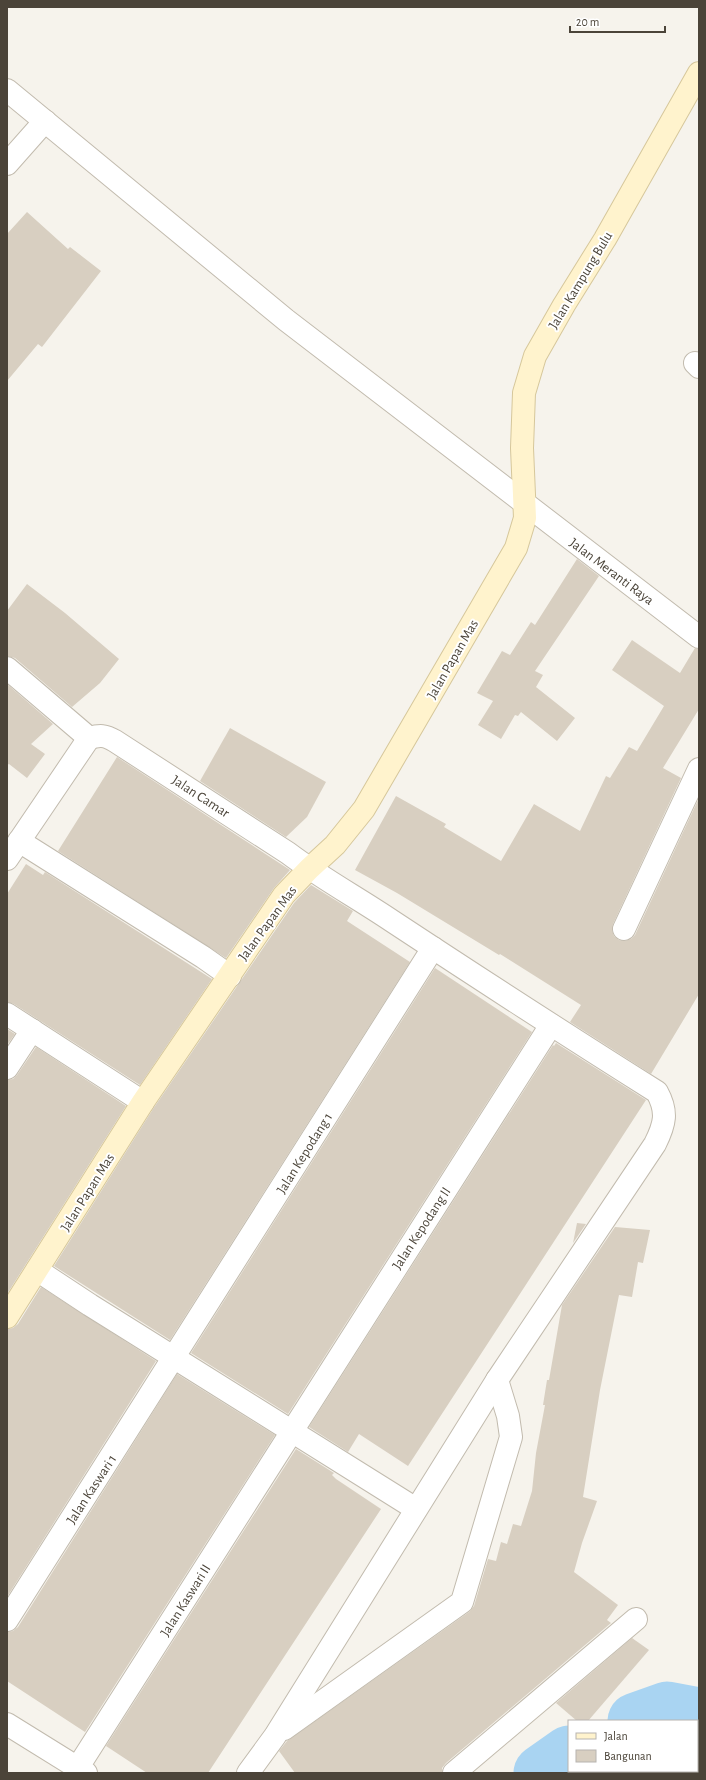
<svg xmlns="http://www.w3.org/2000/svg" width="706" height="1780" font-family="'Alegreya Sans',sans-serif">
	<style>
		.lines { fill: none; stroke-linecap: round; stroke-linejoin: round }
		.river { stroke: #a9d4f2; stroke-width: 57 }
		.building { fill: #d8cfc1 }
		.street-casing { stroke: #c2bbae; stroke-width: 24 }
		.secondary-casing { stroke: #d6c79b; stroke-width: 24 }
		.street { stroke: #fff; stroke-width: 22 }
		.secondary { stroke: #fff3cd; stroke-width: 22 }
		.labels { text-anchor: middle; stroke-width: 4; stroke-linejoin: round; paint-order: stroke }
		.street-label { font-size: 14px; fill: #4b4439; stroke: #fff }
	</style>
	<rect width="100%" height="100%" fill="#f6f3ec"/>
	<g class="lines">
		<g class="river">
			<polyline points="636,1721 667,1710 699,1716"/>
			<polyline points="542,1773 569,1754"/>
		</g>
	</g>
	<g class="building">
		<polygon points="27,212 68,249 70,247 101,271 42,347 38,344 7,381 7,234"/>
		<polygon points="577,559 599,576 535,671 543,675 536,687 575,718 557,741 521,712 518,716 515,715 501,739 478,725 493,701 477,693 502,651 510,655 531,622 535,625"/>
		<polygon points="27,584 65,613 119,659 100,683 72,707 15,658 7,656 7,611"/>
		<polygon points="632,640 680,673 695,648 699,649 699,709 663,768 681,778 613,924 612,930 614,936 619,940 625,941 631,939 635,935 699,798 699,994 651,1074 570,1022 581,1005 500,954 499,955 397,893 355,870 396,796 446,824 444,827 501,861 534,804 580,831 606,776 610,778 629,747 637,751 664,706 612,670"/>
		<polygon points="7,684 53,724 31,744 45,754 27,778 9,764 7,765"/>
		<polygon points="230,728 326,782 307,817 286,837 200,781"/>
		<polygon points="117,757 290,870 274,888 226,958 58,851"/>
		<polygon points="26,864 43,875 45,872 212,979 140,1085 14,1004 7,1002 7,894"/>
		<polygon points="311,885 353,911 347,921 410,962 170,1340 54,1266 153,1109 294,903"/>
		<polygon points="435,968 532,1032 288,1414 191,1353"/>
		<polygon points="7,1029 15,1034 7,1045"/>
		<polygon points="556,1043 646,1100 408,1466 359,1434 348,1452 309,1427 553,1045 554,1046"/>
		<polygon points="36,1047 126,1106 7,1294 7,1080 13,1079 17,1075"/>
		<polygon points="577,1223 586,1224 573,1243"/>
		<polygon points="615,1227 650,1230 643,1263 638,1262 632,1297 619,1295 600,1390 583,1497 597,1501 582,1543 574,1572 618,1605 607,1620 611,1623 446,1763 442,1768 442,1773 295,1773 279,1751 287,1741 469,1612 474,1606 488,1559 496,1561 501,1542 507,1544 513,1524 521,1526 532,1491 536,1453 545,1405 543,1405 547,1380 549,1380 562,1305"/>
		<polygon points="41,1287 156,1361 7,1597 7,1329 13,1328 18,1324"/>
		<polygon points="177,1374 275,1435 85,1732 7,1681 7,1632 13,1631 18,1627"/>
		<polygon points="296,1449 334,1473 332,1475 336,1479 381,1509 208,1773 147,1773 106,1746"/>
		<polygon points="632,1638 649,1650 588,1721 577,1721 556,1703"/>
	</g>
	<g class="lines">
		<defs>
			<g id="street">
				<polyline points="7,90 286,320 699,637"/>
				<polyline points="7,164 45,121"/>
				<polyline points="695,363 699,367"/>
				<polyline points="7,668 89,738"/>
				<path d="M 89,738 C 100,735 105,735 115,741 L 288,853 C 321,878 358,898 392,921 C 480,979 568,1036 657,1092 C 668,1112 665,1124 655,1144 L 497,1380 L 275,1736 L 248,1773"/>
				<polyline points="19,841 203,957 230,976"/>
				<polyline points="7,859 89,738"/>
				<polyline points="624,929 699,769"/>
				<polyline points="7,1014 143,1102"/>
				<polyline points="7,1068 32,1030"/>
				<polyline points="37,1270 90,1305 416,1509"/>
				<polyline points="7,1620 433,948"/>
				<polyline points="7,1724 86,1773"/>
				<polyline points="284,1729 462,1602 511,1437 508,1416 497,1380"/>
				<polyline points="78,1767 551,1025"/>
				<polyline points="454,1773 636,1619"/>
			</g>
			<polyline id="secondary" points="7,1317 143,1102 284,895 309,869 335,845 364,809 516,548 525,518 522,448 524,393 535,356 564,305 605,239 699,73"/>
		</defs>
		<use href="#street" class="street-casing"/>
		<use href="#secondary" class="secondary-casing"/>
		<use href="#street" class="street"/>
		<use href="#secondary" class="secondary"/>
	</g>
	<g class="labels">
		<g class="street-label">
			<text transform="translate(580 280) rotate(-59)" y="5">Jalan Kampung Bulu</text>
			<text transform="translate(612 571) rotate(37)" y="5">Jalan Meranti Raya</text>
			<text transform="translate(452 659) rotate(-60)" y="5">Jalan Papan Mas</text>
			<text transform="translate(201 796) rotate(33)" y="5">Jalan Camar</text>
			<text transform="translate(267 923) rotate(-54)" y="5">Jalan Papan Mas</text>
			<text transform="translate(304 1153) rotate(-58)" y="5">Jalan Kepodang 1</text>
			<text transform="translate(87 1192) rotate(-58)" y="5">Jalan Papan Mas</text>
			<text transform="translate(421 1228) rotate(-57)" y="5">Jalan Kepodang II</text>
			<text transform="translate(91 1489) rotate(-57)" y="5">Jalan Kaswari 1</text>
			<text transform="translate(185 1600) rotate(-58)" y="5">Jalan Kaswari II</text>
		</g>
	</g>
	<rect width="706" height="1780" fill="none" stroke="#4b4439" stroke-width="16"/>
	<rect x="568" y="1720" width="130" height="52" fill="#ffffff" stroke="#b7b4b0"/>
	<rect x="576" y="1733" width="20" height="6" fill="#fff3cd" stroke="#b7b4b0"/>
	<text x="604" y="1740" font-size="12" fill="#4b4439">Jalan</text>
	<rect x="576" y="1750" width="20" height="12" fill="#d8cfc1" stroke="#b7b4b0"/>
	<text x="604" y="1760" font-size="12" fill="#4b4439">Bangunan</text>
	<path d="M570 26v6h95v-6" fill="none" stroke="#4b4439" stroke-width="2"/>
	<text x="576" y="26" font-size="12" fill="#4b4439" stroke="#ffffff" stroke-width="3" paint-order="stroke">20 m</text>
</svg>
